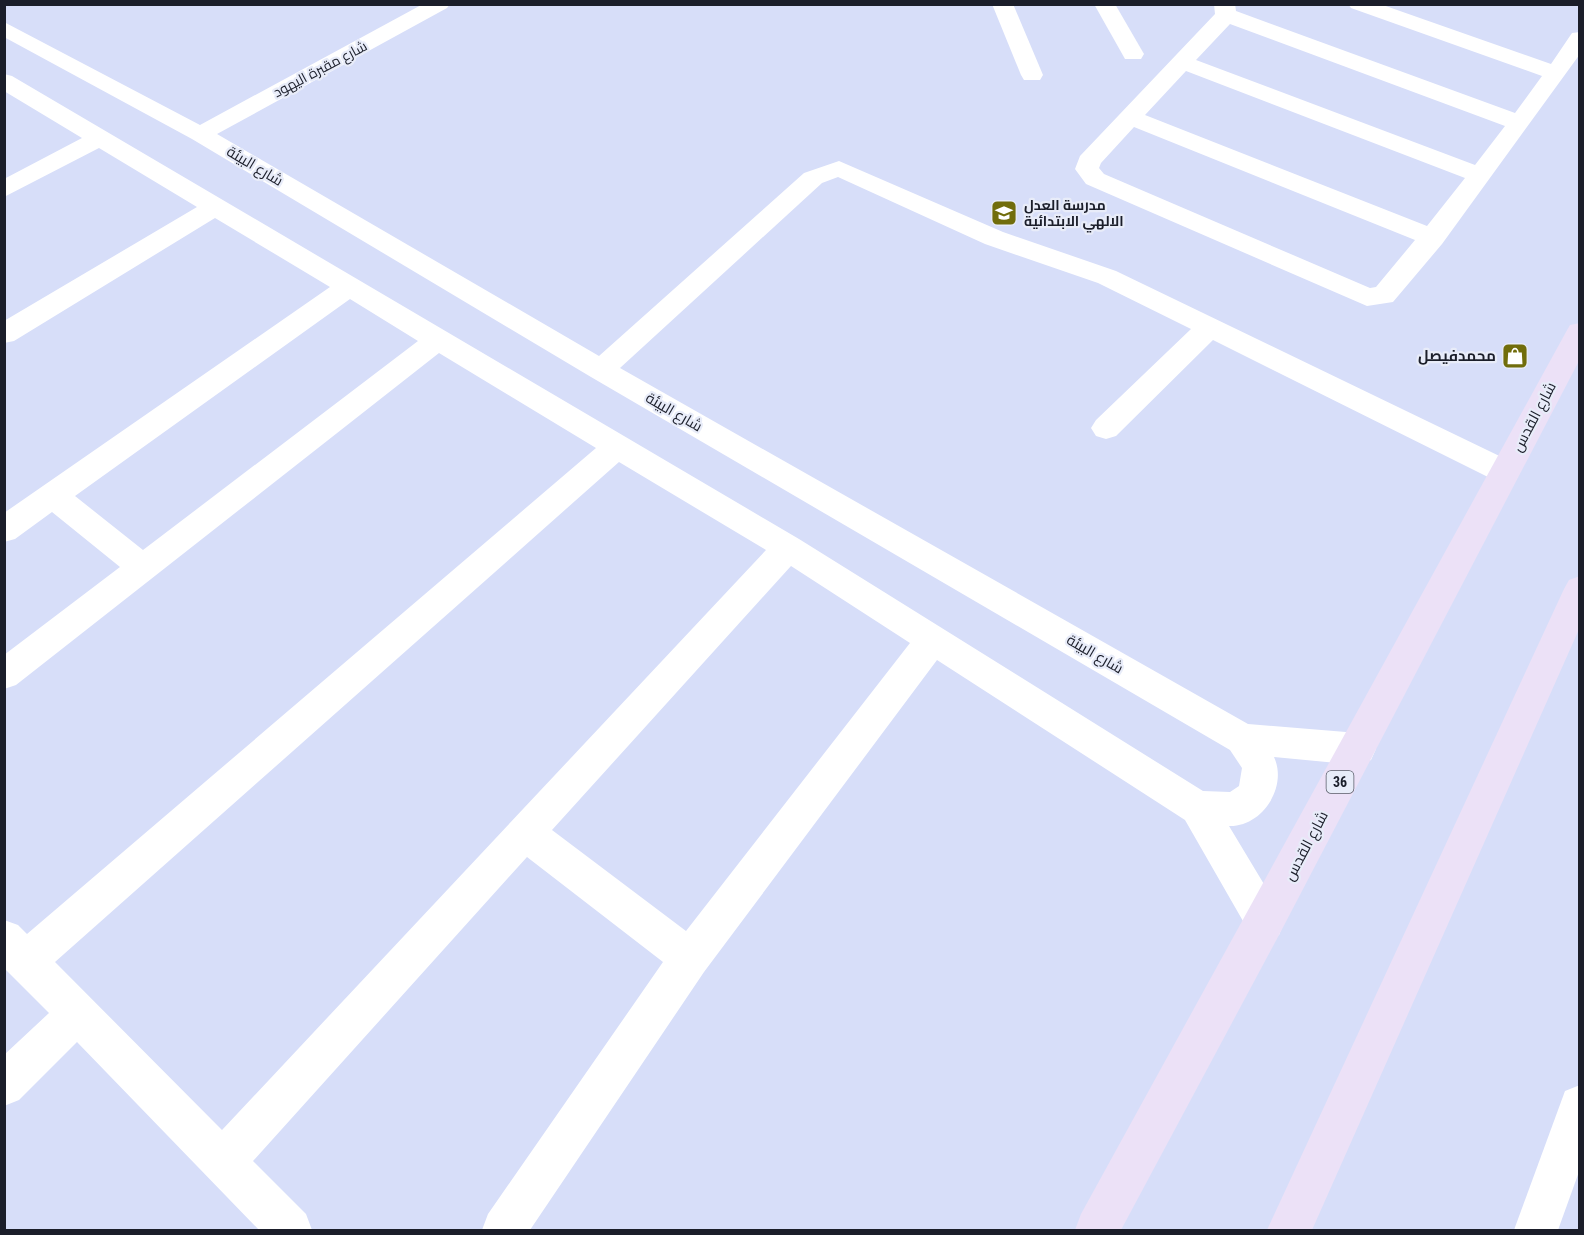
<svg xmlns="http://www.w3.org/2000/svg" width="1584" height="1235" font-family="'Roboto Condensed',Cairo,sans-serif">
	<style>
		.lines { fill: none; stroke-linecap: round; stroke-linejoin: round }
		.minor { fill: #fff; fill-rule: evenodd }
		.major { fill: #ece1f7; fill-rule: evenodd }
		.labels { text-anchor: middle; stroke-width: 4.5; stroke-linejoin: round; paint-order: stroke }
		.far-street-label { font-size: 14px; fill: #1b1e2a; stroke: #e8ecf9 }
		.far-poi-label { font-size: 14px; font-weight: bold; fill: #1b1e2a; stroke: #e8ecf9; text-anchor: start }
		.shield { fill: #e8ecf9; stroke: #585c68; stroke-width: 1.5 }
		.shield-label { font-size: 14px; font-weight: bold; fill: #1b1e2a }
		.street-label { font-size: 15px; fill: #1b1e2a; stroke: #e8ecf9 }
		.poi-label { font-size: 15px; font-weight: bold; fill: #1b1e2a; stroke: #e8ecf9; text-anchor: end }
	</style>
	<rect width="100%" height="100%" fill="#d7def9"/>
	<g class="lines">
		<g class="minor">
			<path d="M 423,4 L 450,4 L 447,8 L 217,134 L 599,356 L 804,173 L 839,161 L 1003,232 L 1116,271 L 1516,464 L 1520,472 L 1516,480 L 1505,483 L 1494,480 L 1213,340 L 1116,436 L 1106,439 L 1096,436 L 1091,428 L 1096,420 L 1191,329 L 1098,283 L 985,244 L 838,177 L 822,183 L 620,368 L 1248,724 L 1358,733 L 1371,738 L 1376,749 L 1371,760 L 1358,765 L 1274,757 C 1288,787 1262,827 1229,826 L 1279,909 L 1284,922 L 1279,935 L 1265,941 L 1251,935 L 1185,820 L 937,660 L 704,972 L 530,1230 L 482,1230 L 488,1214 L 663,962 L 527,857 L 253,1161 L 306,1214 L 312,1230 L 259,1230 L 77,1042 L 19,1100 L 4,1106 L 4,1055 L 49,1013 L 4,968 L 4,920 L 18,925 L 27,934 L 596,448 L 439,353 L 16,685 L 4,689 L 4,655 L 120,567 L 52,512 L 15,539 L 4,542 L 4,513 L 330,287 L 215,218 L 14,341 L 4,343 L 4,321 L 197,207 L 99,148 L 4,197 L 4,179 L 82,138 L 4,91 L 4,74 L 12,76 L 799,539 L 1203,791 L 1230,792 L 1239,786 L 1242,768 L 1230,750 L 591,377 L 192,139 L 4,37 L 4,22 L 200,125 ZM 350,299 L 418,341 L 143,550 L 75,496 ZM 619,462 L 766,550 L 222,1130 L 55,962 ZM 791,566 L 910,643 L 686,931 L 552,830 Z"/>
			<polygon points="992,4 1013,4 1043,75 1040,80 1024,80 1021,75"/>
			<polygon points="1094,4 1115,4 1144,54 1141,59 1125,59"/>
			<path d="M 1214,4 L 1235,4 L 1236,11 L 1515,113 L 1542,76 L 1351,8 L 1348,4 L 1380,4 L 1551,64 L 1572,33 L 1580,32 L 1580,54 L 1442,244 L 1393,302 L 1367,306 L 1086,184 L 1075,169 L 1080,156 L 1215,14 ZM 1230,24 L 1505,126 L 1475,165 L 1196,60 ZM 1186,71 L 1465,178 L 1427,226 L 1145,115 ZM 1134,127 L 1415,240 L 1376,287 L 1370,288 L 1104,174 L 1099,168 L 1101,163 Z"/>
			<polygon points="1580,1085 1580,1169 1558,1230 1514,1230 1565,1091"/>
		</g>
		<g class="major">
			<polygon points="1580,323 1580,359 1279,935 1121,1230 1075,1230 1081,1214 1566,332 1570,325"/>
			<polygon points="1580,576 1580,627 1312,1230 1267,1230 1564,589 1569,580"/>
		</g>
	</g>
	<defs>
		<symbol id="school-square" viewBox="-11 -11 22 22"><rect x="-9" y="-9" width="18" height="18" rx="4" fill="#716d0b" stroke="#e8ecf9"/><path d="M0-5L7-2L0 1L-7-2ZM-4 1L0 2.5L4 1V4Q0 6-4 4Z" fill="#fff"/></symbol>
		<symbol id="shop-square" viewBox="-11 -11 22 22"><rect x="-9" y="-9" width="18" height="18" rx="4" fill="#716d0b" stroke="#e8ecf9"/><path d="M-5-2.5h2.3a2.7 3.5 0 0 1 5.4 0H5L5.5 6h-11ZM-1.5-2.5h3a1.5 2.3 0 0 0-3 0Z" fill="#fff"/></symbol>
	</defs>
	<g fill-rule="evenodd">
		<use href="#school-square" x="989" y="198" width="30" height="30"/>
		<use href="#shop-square" x="1500" y="341" width="30" height="30"/>
	</g>
	<g class="labels">
		<g class="far-street-label">
			<text transform="translate(320 69) rotate(-28)" y="5">شارع مقبرة اليهود</text>
		</g>
		<g class="far-poi-label">
			<text x="1024" y="210">مدرسة العدل<tspan x="1024" dy="16">الالهي الابتدائية</tspan></text>
		</g>
		<rect class="shield" x="1326.5" y="771" width="27" height="22" rx="4.5"/>
		<g class="shield-label">
			<text x="1340" y="787">36</text>
		</g>
		<g class="street-label">
			<text transform="translate(255 166) rotate(31)" y="5">شارع البيئة</text>
			<text transform="translate(674 412) rotate(30)" y="5">شارع البيئة</text>
			<text transform="translate(1534 417) rotate(-62)" y="5">شارع القدس</text>
			<text transform="translate(1095 654) rotate(30)" y="5">شارع البيئة</text>
			<text transform="translate(1306 846) rotate(-62)" y="5">شارع القدس</text>
		</g>
		<g class="poi-label">
			<text x="1496" y="361">محمدفيصل</text>
		</g>
	</g>
	<rect width="1584" height="1235" fill="none" stroke="#1b1e2a" stroke-width="12"/>
</svg>
